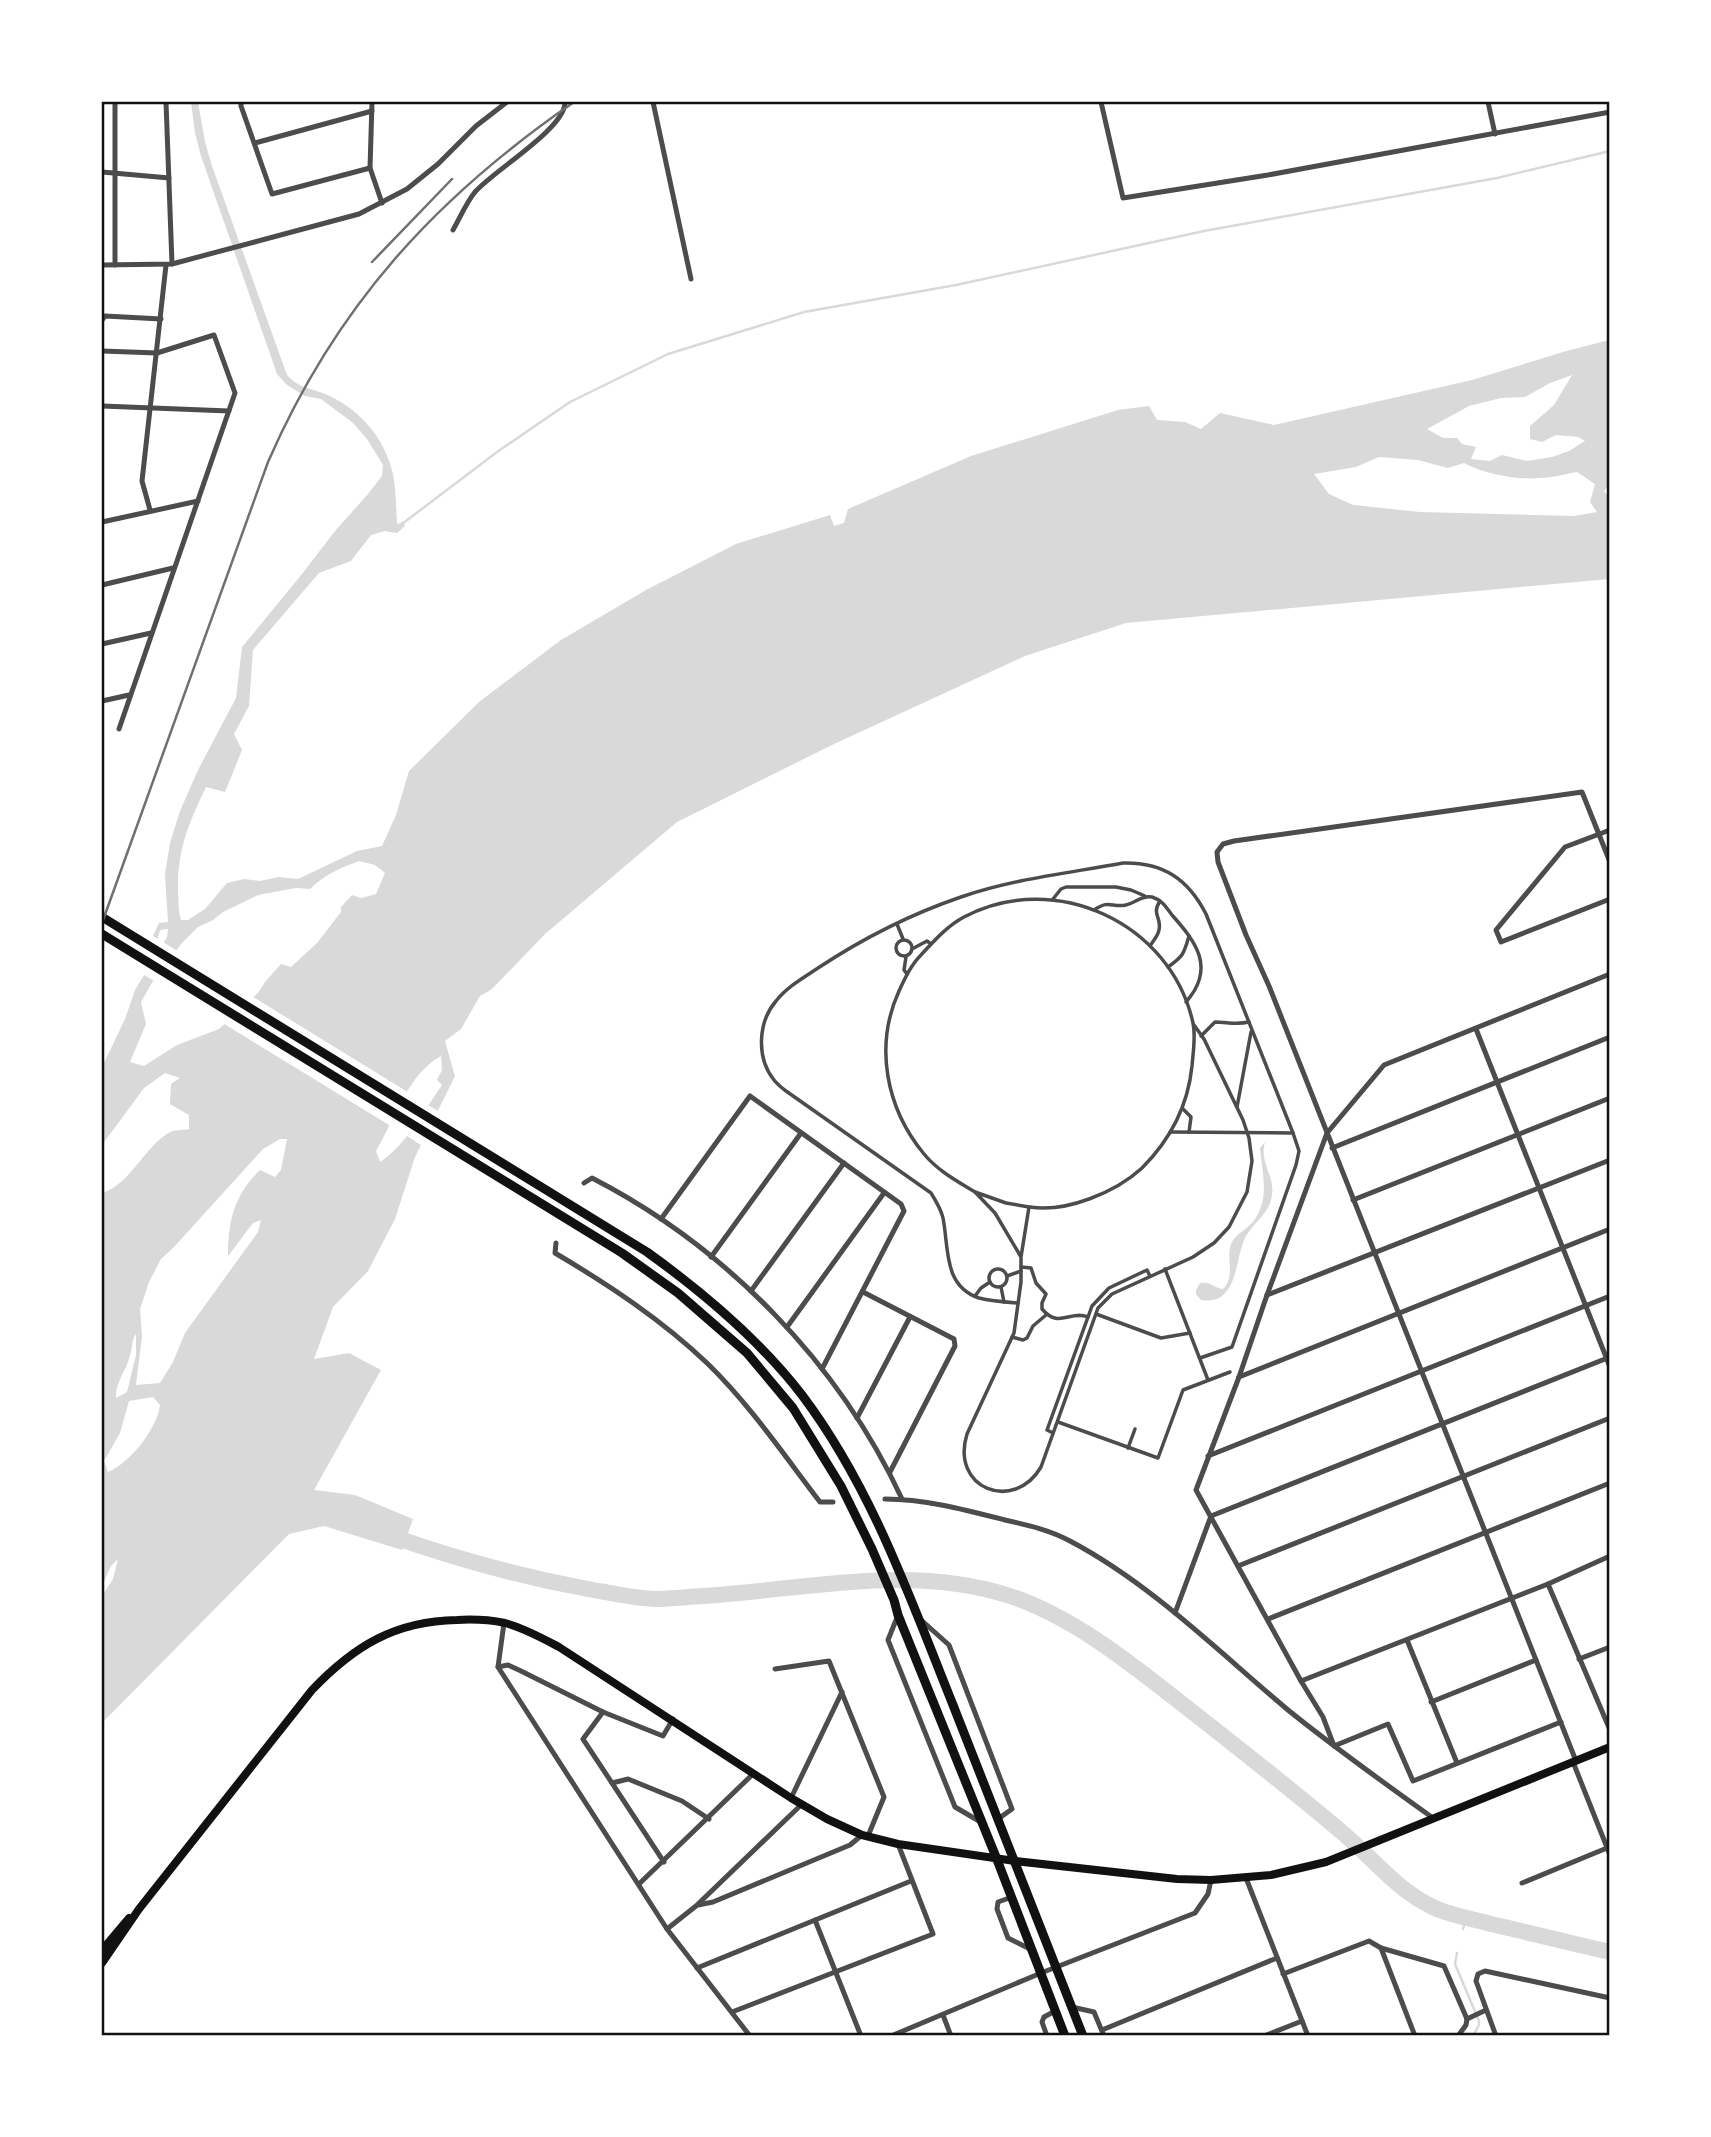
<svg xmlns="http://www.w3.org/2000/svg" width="1711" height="2137" font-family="'Space Grotesk',sans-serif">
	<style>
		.water { fill: #d9d9d9; fill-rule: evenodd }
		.pier { fill: #fff }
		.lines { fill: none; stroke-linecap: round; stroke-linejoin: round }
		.stream { stroke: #d9d9d9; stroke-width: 2.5 }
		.river { stroke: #d9d9d9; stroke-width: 16 }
		.pedestrian { stroke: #4c4c4c; stroke-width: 3.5 }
		.minor { stroke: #4c4c4c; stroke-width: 5 }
		.primary { stroke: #111; stroke-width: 8 }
		.trunk { stroke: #111; stroke-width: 9 }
		.rail { stroke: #707070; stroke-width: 2.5 }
		.neatline { fill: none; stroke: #111; stroke-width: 2.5 }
	</style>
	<rect width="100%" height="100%" fill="#fff"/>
	<g class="water">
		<path d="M 191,102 L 198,102 L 205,142 L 212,166 L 287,375 C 298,388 311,388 325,394 C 359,408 385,438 393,474 C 396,490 396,507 397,523 L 399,524 L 403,521 L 405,526 L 397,533 L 385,531 L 371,535 L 351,561 L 319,573 L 253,650 L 249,706 L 234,734 L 242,750 L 225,792 L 206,787 C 188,825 177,850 178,893 C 179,903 178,911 181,920 L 188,920 L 205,909 L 227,883 L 244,879 L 260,881 L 279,877 L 298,879 L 357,851 L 382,846 L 396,815 L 409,771 L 479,702 L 561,640 L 646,590 L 736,544 L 830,515 L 834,526 L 844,523 L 848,509 L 971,456 L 1118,410 L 1149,406 L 1157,420 L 1185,422 L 1201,429 L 1220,413 L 1274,425 L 1472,380 L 1563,352 L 1609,340 L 1610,484 L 1604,491 L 1609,498 L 1609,579 L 1126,623 L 1025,656 L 834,744 L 677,822 L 545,934 L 492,989 L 480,996 L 461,1029 L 445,1041 L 455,1076 L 415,1157 L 395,1219 L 368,1271 L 333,1307 L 314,1359 L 349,1353 L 381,1370 L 314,1490 L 355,1495 L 413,1519 L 402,1550 L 324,1526 L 289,1534 L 102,1723 L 102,1596 L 113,1579 L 118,1559 L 111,1566 L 102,1586 L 102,1193 C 131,1185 148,1140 173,1131 C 177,1130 185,1130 189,1129 L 189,1115 L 170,1104 L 171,1084 L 180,1078 L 165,1073 L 144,1088 L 102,1145 L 102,1067 L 125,1019 L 135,990 L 167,937 L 168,929 L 160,930 L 157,941 L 153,936 L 159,923 L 168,922 L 165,874 L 170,843 L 180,811 L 198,770 L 236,698 L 242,647 L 302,574 L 335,531 L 368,494 L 382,476 L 383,465 L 367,439 L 353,423 L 321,399 L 305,396 L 287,385 L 277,374 L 201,156 L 195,133 ZM 1572,375 L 1554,405 L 1530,426 L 1530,439 L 1542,442 L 1556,435 L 1578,437 L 1585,441 L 1569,451 L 1552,457 L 1527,461 L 1502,455 L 1490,461 L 1471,459 L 1476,447 L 1462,444 L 1457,438 L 1443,438 L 1427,429 L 1469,406 L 1501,398 L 1525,397 L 1550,383 ZM 1379,457 L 1418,460 L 1448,468 L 1464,463 C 1485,474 1515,480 1539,478 C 1552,478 1565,474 1577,472 L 1595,484 L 1590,502 L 1597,512 L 1574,516 L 1420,512 L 1353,505 L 1329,494 L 1314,474 L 1356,467 ZM 359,861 L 375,865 L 385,873 L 376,894 L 361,898 L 352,895 L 341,907 L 341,912 L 317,943 L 291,967 L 281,964 L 265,982 L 258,993 L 219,1029 L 177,1045 L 144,1066 L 130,1062 L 146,1024 L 141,1002 L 153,981 L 182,943 L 198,927 L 213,920 L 223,912 L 258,895 L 296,888 L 310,889 C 324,875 340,868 359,861 ZM 441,1056 L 442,1070 L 437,1080 L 442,1085 C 423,1112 407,1144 380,1162 L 376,1151 C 395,1119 407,1075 441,1056 ZM 280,1139 L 287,1139 L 281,1170 L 275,1177 L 260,1170 C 234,1195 228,1221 228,1256 L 253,1223 L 261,1220 L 258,1232 L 185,1333 L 173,1362 L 160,1383 L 136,1385 L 142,1336 L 140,1309 L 149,1282 L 161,1259 L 174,1247 L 263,1149 ZM 136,1334 L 136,1355 L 127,1392 L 116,1398 C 115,1382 127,1370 130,1355 C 133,1347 131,1341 136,1334 ZM 153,1397 L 160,1405 C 157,1429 130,1463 108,1472 L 104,1461 L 120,1433 L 129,1401 Z"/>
		<path d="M 1265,1142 C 1259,1163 1275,1175 1272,1195 C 1270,1214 1252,1223 1244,1240 C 1237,1257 1237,1284 1222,1296 C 1216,1301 1208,1301 1201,1300 L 1196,1294 L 1196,1290 L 1200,1283 C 1210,1281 1214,1288 1223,1289 C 1235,1276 1227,1263 1230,1247 C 1233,1235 1245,1231 1252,1223 C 1271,1200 1262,1174 1260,1148 Z"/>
	</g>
	<g class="pier">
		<polygon points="150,934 179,952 156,982 141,973 159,944 154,943 150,937"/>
		<polygon points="250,995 411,1094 394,1128 221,1022"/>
		<polygon points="425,1103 441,1113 424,1147 404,1134"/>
	</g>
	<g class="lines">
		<g class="stream">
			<polyline points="402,524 497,452 570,402 668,354 804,312 956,285 1204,231 1497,178 1610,151"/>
			<polyline points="1463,1929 1466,1918"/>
			<polyline points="1457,1953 1455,1964 1479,2021 1479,2025 1473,2036"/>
		</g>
		<path class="river" d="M 386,1534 C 452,1558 519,1576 588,1589 C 610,1593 632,1598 654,1599 C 670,1599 686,1597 702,1596 C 803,1590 911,1563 1010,1596 C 1073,1617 1130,1663 1181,1703 C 1236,1746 1291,1789 1344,1834 C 1371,1857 1395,1887 1427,1904 C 1446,1915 1470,1918 1491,1924 C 1531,1933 1570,1943 1610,1952"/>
		<g class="pedestrian">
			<polyline points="1053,899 1061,889 1066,887 1116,887 1131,890 1145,896"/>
			<path d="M 1094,910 C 1110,899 1111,908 1126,905 C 1135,903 1142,895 1152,897 C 1162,900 1166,907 1172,915 C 1196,942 1216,968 1186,1002"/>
			<polyline points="897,924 903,939"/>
			<circle cx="904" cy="948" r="8"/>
			<path d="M 1150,946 C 1153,941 1158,936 1159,930 C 1162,917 1151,915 1160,901"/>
			<polyline points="912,949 927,941 931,944"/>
			<polyline points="906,957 904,970 907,974"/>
			<path d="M 1168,967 C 1184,956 1184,953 1189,936"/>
			<path d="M 1201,1036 L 1215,1022 C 1227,1022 1236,1025 1249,1022"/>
			<polyline points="1237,1107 1251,1032"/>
			<polyline points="1183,1109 1191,1117 1189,1132"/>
			<polyline points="1170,1132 1293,1133 1299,1151 1296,1165 1232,1347 1200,1358"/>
			<path d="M 975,1192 C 957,1181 938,1171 924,1154 C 886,1108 874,1046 899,991 C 905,978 911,965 921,955 C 934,941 947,926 964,917 C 1055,869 1171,923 1193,1023 C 1196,1036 1193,1053 1192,1066 C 1188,1105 1170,1140 1142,1168 C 1116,1192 1066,1213 1030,1207"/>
			<path d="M 1021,1257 L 995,1213 L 975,1192 L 1006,1203 L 1029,1207 L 1021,1257 L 1021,1282 L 1014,1333 L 967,1434 C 950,1489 1014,1513 1041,1467 L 1098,1308 L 1112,1294 L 1193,1257 L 1214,1243 L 1229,1227 L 1247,1192 L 1252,1161 L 1249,1138 L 1243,1120 L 1204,1039 L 1194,1025"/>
			<path d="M 1021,1267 L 1031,1268 L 1036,1283 L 1046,1294 L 1042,1303 L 1042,1309 C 1059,1329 1069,1310 1088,1317"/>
			<polyline points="1165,1269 1208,1380"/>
			<circle cx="998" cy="1278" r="9"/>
			<polyline points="1007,1276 1021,1271"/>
			<polyline points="1001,1287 1004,1302"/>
			<polyline points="975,1296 981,1288 990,1282"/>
			<path d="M 1018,1303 C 1005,1302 991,1301 979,1298 C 943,1286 949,1248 943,1218 C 941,1209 936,1201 931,1193 L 786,1091 C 782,1088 777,1084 774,1080 C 756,1058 758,1022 776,1001 C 787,987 803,978 818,968 C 862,939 911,914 961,897 C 1013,879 1069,873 1123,863 C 1163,862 1188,879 1206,914 L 1293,1133"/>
			<polyline points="1096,1314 1161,1338 1190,1333"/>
			<polyline points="1012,1337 1023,1340 1027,1338 1033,1326 1046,1315"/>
			<polyline points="1058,1422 1158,1458 1183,1390 1230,1372"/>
			<polyline points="1053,1433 1047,1430 1092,1306 1109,1288 1147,1270 1150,1276"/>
			<polyline points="1128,1448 1135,1429"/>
		</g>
		<g class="minor">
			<polyline points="166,102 172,264"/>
			<polyline points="241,102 241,106 272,194 370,168"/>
			<polyline points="372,102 370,168 382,203"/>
			<polyline points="653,102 691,279"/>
			<polyline points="1101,102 1123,198 1268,175 1610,112"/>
			<polyline points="1488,102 1495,134"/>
			<polyline points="255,143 372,111"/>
			<polyline points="102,172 169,178"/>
			<path d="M 453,230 C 460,218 466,203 475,192 C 493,171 566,128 565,102"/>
			<polyline points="102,265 172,264 359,214 407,189 438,164 476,126 507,102"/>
			<polyline points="115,265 115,102"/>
			<polyline points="102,320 105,316 161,319"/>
			<polyline points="102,351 157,353 214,335 235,393 119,729"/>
			<polyline points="102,406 229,411"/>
			<polyline points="150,510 142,481 166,265"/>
			<polyline points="102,522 198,501"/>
			<polyline points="102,585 173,568"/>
			<polyline points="102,644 151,633"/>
			<polyline points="102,701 129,695"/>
			<polyline points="1610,830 1565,847 1496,930 1501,942 1610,899"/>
			<polyline points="1476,1029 1610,1367"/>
			<polyline points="1332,1148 1610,1037"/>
			<path d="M 584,1183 L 592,1178 C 726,1247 839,1363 902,1499"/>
			<polyline points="1353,1200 1610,1098"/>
			<polyline points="661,1219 750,1096 901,1204 904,1211 822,1369"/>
			<path d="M 556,1243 L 555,1253 C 609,1285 662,1320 708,1364 C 750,1405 784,1455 820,1502 L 833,1502"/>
			<polyline points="711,1257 801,1133"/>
			<polyline points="751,1291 844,1163"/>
			<polyline points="863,1292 954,1339 955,1346 890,1472"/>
			<polyline points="1267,1295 1610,1160"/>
			<polyline points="787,1327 884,1193"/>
			<polyline points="1239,1377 1610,1229"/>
			<polyline points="857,1418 910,1317"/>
			<polyline points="1208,1456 1610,1296"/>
			<path d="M 885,1499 C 925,1499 966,1510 1005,1520 C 1027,1525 1050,1530 1070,1541 C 1150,1583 1219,1652 1288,1710 C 1335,1748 1384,1783 1433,1818"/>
			<polyline points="1238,1566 1610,1418"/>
			<polyline points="1548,1584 1610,1730"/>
			<polyline points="1175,1613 1211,1516 1610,1357"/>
			<polyline points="898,1615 888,1640 955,1807 979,1821"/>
			<polyline points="920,1619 949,1645 1012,1809 998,1819"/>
			<polyline points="1268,1619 1610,1483"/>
			<polyline points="504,1623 498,1667 667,1929 750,2036"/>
			<polyline points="1407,1640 1457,1763"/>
			<polyline points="1579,1659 1610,1647"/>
			<polyline points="498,1667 508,1665 521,1671 603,1712 663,1736 673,1719"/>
			<polyline points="775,1669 829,1661 884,1797 868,1836"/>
			<polyline points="1301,1681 1548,1584 1610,1556"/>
			<polyline points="1431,1702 1536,1660"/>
			<polyline points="603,1712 583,1739 664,1862"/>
			<polyline points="1561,1722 1413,1781 1388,1724 1334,1746 1323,1717 1301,1681 1196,1490 1239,1377 1267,1295 1327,1133 1384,1065 1610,974"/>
			<polyline points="1576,1761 1269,986 1246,935 1218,862 1217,852 1223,844 1234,841 1582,792 1610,862"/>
			<polyline points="1573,1762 1610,1855"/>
			<polyline points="612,1783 628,1779 682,1801 709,1819"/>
			<polyline points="791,1798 842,1692"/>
			<polyline points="1246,1878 1308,2036"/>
			<polyline points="1522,1883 1607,1848"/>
			<polyline points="639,1884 754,1773"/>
			<polyline points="1012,1897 998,1902 997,1909 1008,1938 1030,1949"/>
			<polyline points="698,1905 713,1902 850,1845 862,1835"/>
			<polyline points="815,1920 861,2036"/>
			<polyline points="667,1929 696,1906 801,1805"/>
			<polyline points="1381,1948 1415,2036"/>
			<polyline points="697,1968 911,1881"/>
			<polyline points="1283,1974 1369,1941 1381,1948 1444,1966 1467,2019"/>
			<polyline points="1072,2007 1094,2012 1104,2036"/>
			<polyline points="732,2012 933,1934 898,1844"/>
			<polyline points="943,2015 951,2036"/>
			<polyline points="1102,2030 1277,1958"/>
			<polyline points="891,2036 1041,1973 1195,1913 1208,1894 1211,1880"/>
			<polyline points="1047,2036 1042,2022 1044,2017 1055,2011"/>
			<polyline points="1264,2036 1302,2021"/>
			<polyline points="1458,2036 1466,2025 1467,2019 1486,2010"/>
			<polyline points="1496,2036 1476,1981 1478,1974 1485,1971 1610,1998"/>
		</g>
		<g class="primary">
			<polyline points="102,1950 129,1918"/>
			<path d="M 102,1963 L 139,1909 L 312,1690 C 354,1646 395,1621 457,1620 C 473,1619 490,1620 505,1623 C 524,1628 542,1638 559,1647 L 791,1798 L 827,1819 L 862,1835 L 898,1844 L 1015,1861 L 1177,1879 L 1211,1880 L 1271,1875 L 1326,1862 L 1610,1747"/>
		</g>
		<g class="trunk">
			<path d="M 102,917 L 647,1252 C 704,1293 759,1339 802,1395 C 872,1488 910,1598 953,1705 C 996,1815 1040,1925 1083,2036"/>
			<polyline points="102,934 622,1253 678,1293 747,1353 793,1408 841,1486 872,1549 894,1600 898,1615 996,1857 1065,2036"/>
		</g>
		<g class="rail">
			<polyline points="372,262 452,179"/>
			<path d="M 102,923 L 268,462 C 336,306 435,198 574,102"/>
		</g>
	</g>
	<rect width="1711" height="2137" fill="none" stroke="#ffffff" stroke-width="206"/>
	<rect x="103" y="103" width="1505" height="1931" class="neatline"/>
</svg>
